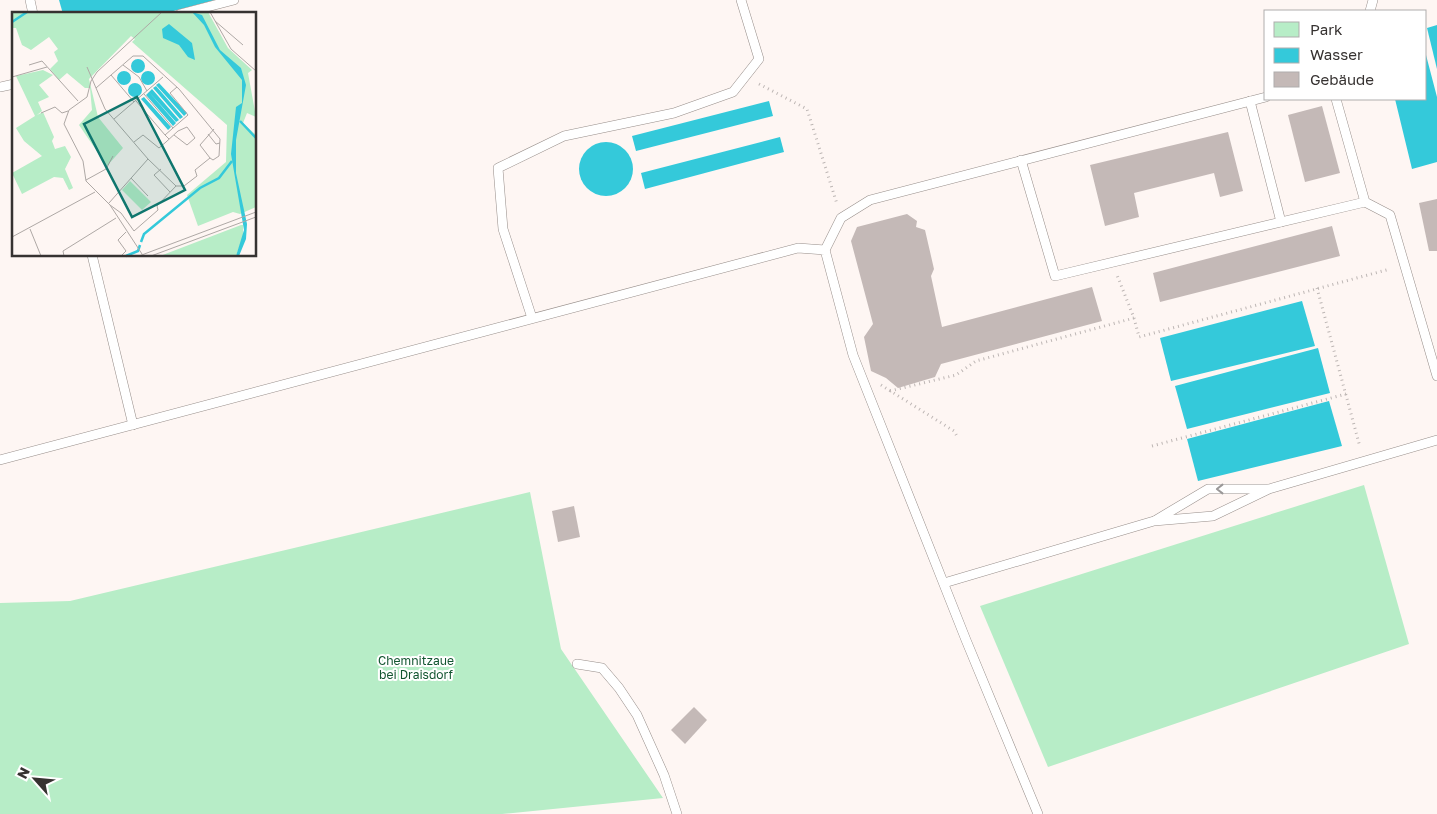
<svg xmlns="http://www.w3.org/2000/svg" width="1437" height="814" font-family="'Golos Text',sans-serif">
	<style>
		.green { fill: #b7edc7 }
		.water { fill: #34c9da }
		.building { fill: #c4b9b7 }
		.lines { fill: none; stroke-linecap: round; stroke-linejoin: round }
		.service-casing { stroke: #978e8a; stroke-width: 10 }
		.path { stroke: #bdb6b4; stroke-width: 3; stroke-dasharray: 1 4; stroke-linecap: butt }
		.service { stroke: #fff; stroke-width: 9 }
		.oneway { stroke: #9a9898 }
		.labels { text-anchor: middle; stroke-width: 4; stroke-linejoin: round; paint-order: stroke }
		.park-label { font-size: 12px; fill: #125530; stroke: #fff }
		.inset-river { fill: none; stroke: #34c9da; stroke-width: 2.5 }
		.inset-road { fill: none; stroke: #aea8a5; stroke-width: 1 }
		.view { fill: #0f766e; fill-opacity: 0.15; stroke: #0f766e; stroke-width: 2.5 }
		.inset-edge { fill: none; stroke: #363231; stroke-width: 2.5 }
	</style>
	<rect width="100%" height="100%" fill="#fef6f3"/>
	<g class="green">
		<polygon points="1364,485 1409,644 1048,767 980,606"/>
		<polygon points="530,492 561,649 663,798 502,814 0,814 0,603 70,601"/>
	</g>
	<g class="water">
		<polygon points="59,0 215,0 162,14 63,14"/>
		<polygon points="1437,25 1437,69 1427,28"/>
		<polygon points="1426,55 1437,97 1437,162 1412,169 1395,99 1426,99"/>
		<polygon points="769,101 773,116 636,151 632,136"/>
		<polygon points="780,137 784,152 645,189 641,173"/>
		<circle cx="606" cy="169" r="27"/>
		<polygon points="1302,301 1315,346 1171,381 1160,338"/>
		<polygon points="1318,348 1330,393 1187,429 1175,386"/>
		<polygon points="1329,401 1342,446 1198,481 1187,439"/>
	</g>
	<g class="building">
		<polygon points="1322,106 1340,173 1305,182 1288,115"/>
		<polygon points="1228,132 1243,191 1220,197 1214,173 1134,193 1139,217 1105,226 1090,165"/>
		<polygon points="1437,199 1437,251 1429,251 1419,203"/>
		<polygon points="907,214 917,221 916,227 925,230 934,269 931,276 942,327 1092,287 1102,321 941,364 935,377 898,388 886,378 871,371 864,337 873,324 851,241 857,227"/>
		<polygon points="1332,226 1340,256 1160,302 1153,273"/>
		<polygon points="574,506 580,537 558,542 552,511"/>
		<polygon points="694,707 707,720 685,744 671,730"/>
	</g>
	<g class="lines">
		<defs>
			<g id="service">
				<polyline points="30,0 33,14"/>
				<polyline points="1370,11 1373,0"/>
				<polyline points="180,14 234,0"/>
				<polyline points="0,87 14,84"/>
				<polyline points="1336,99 1365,202 1390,215 1437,376"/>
				<polyline points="1250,101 1281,222"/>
				<polyline points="1021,160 1055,276 1365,202"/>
				<polyline points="825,250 841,218 870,200 1266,97"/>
				<polyline points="92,255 133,425"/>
				<polyline points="532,318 503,229 498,168 564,136 674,113 733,92 759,59 741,0"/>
				<polyline points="0,460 798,248 825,250 853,355 966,640 1038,814"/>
				<polyline points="1156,520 1208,489 1267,489"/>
				<polyline points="944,583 1154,521 1213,516 1269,489 1437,440"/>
				<polyline points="577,664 602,668 619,688 637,715 664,775 677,814"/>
			</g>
		</defs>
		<use href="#service" class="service-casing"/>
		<g class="path">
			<polyline points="759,84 807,109 837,204"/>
			<polyline points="1317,288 1360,447"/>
			<polyline points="1134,318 1139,337 1390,269"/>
			<polyline points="881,385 954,431 958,438"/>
			<polyline points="890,391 956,375 976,361 1134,318 1117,275"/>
			<polyline points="1152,446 1346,394"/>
		</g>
		<use href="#service" class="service"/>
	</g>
	<defs><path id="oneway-chevron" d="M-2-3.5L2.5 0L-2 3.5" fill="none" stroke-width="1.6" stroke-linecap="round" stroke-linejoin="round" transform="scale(1.25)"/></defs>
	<use class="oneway" href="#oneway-chevron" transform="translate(1220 489) rotate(180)"/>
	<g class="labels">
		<g class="park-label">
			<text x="416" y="665">Chemnitzaue<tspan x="416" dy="14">bei Draisdorf</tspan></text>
		</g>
	</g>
	<g transform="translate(12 12)">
		<rect width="244" height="244" fill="#fef6f3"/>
		<path d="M 0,0 L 196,0 L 216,36 L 240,58 L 236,61 L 244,105 L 235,101 L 231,111 L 244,123 L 244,195 L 228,202 L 221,200 L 186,214 L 175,183 L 214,150 L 215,113 L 120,30 L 123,27 L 119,24 L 77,67 L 86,105 L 111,136 L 95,154 L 67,113 L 80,98 L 78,76 L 73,76 L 55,61 L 47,68 L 38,57 L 46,49 L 42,40 L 46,37 L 37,25 L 19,38 L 10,33 L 4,16 L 0,16 ZM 31,58 L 41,63 L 27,73 L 37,85 L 26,90 L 30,99 L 25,103 L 31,100 L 42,125 L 40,129 L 43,137 L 53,134 L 59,145 L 53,157 L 61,176 L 57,178 L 51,166 L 42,165 L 10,182 L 0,161 L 30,144 L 12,129 L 4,116 L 23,104 L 4,64 ZM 118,169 L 139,190 L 130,198 L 110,178 ZM 229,213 L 231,213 L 231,225 L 224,244 L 148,244 Z" fill="#b7edc7"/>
		<path d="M 180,0 L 190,3 L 208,38 L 229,56 L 234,73 L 224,128 L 224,161 L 235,212 L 234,227 L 227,244 L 224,244 L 232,218 L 219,142 L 224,95 L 230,91 L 230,68 L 203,35 L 192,13 ZM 157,12 L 180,31 L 183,48 L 176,45 L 167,33 L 151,26 L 150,17 ZM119 54a7 7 0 1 1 14 0a7 7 0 1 1-14 0ZM105 66a7 7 0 1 1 14 0a7 7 0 1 1-14 0ZM129 66a7 7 0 1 1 14 0a7 7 0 1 1-14 0ZM 147,71 L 175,101 L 172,104 L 144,73 ZM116 78a7 7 0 1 1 14 0a7 7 0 1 1-14 0ZM 144,74 L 171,105 L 168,107 L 141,76 ZM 140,77 L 167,108 L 164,110 L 137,80 ZM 137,80 L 164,111 L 161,114 L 134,83 ZM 132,85 L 159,115 L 156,118 L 129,87 Z" fill="#34c9da"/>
		<path class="inset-river" d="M 0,10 L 15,0M 228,109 L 244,126M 129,230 L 132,222 L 188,176 L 207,166 L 220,149M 114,244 L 126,239 L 128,233"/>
		<path class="inset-road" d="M 198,0 L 219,37 L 244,59M 203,9 L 231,33M 17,53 L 30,49 L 66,89M 111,53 L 127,65 L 135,79M 75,55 L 93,97 L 136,147 L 97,191M 99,63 L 122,90M 0,65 L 35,55M 84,76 L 121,44 L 131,44 L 167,77 L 208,127 L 207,144 L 201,148 L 198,146 L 183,158 L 185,164 L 172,174 L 164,174 L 136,147M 132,82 L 161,116M 124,89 L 153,123M 29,101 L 43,95 L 50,101 L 56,99M 102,107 L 151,65M 196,122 L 204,132 L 208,131M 157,127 L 153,123 L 176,103 L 158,81 L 165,75M 122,130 L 131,123 L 147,136 L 154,130 L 166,119 L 175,115 L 183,126 L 175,133 L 162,123M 198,146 L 188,133 L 202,117M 149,157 L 142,163 L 158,180M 119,166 L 136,184M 74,168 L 94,157 L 101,144M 98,193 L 109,201 L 122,219 L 146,198 L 145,194 L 164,174M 18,217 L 29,244M 0,225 L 83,180M 130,242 L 98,193 L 74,169 L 71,149 L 52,112 L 57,98 L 75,85 L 79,69 L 85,60 L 150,0M 52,244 L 51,239 L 104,206M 109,244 L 114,239 L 106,228 L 114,220M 127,244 L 244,200M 139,244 L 244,205"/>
		<path class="view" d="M 125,85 L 173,178 L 120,205 L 72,112 Z"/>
		<rect width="244" height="244" class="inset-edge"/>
	</g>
	<rect x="1264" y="10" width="162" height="90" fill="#ffffff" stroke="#afadad"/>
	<rect x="1274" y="22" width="25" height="15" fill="#b7edc7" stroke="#afadad"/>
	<text x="1310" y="35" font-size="15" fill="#363231">Park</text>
	<rect x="1274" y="48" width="25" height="15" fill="#34c9da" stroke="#afadad"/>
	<text x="1310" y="60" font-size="15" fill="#363231">Wasser</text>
	<rect x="1274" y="72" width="25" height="15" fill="#c4b9b7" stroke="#afadad"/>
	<text x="1310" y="85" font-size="15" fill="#363231">Gebäude</text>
	<g transform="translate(35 779) rotate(297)" stroke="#ffffff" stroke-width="4" paint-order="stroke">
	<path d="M0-4L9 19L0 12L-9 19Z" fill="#363231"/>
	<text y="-8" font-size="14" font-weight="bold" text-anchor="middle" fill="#363231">N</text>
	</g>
</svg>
